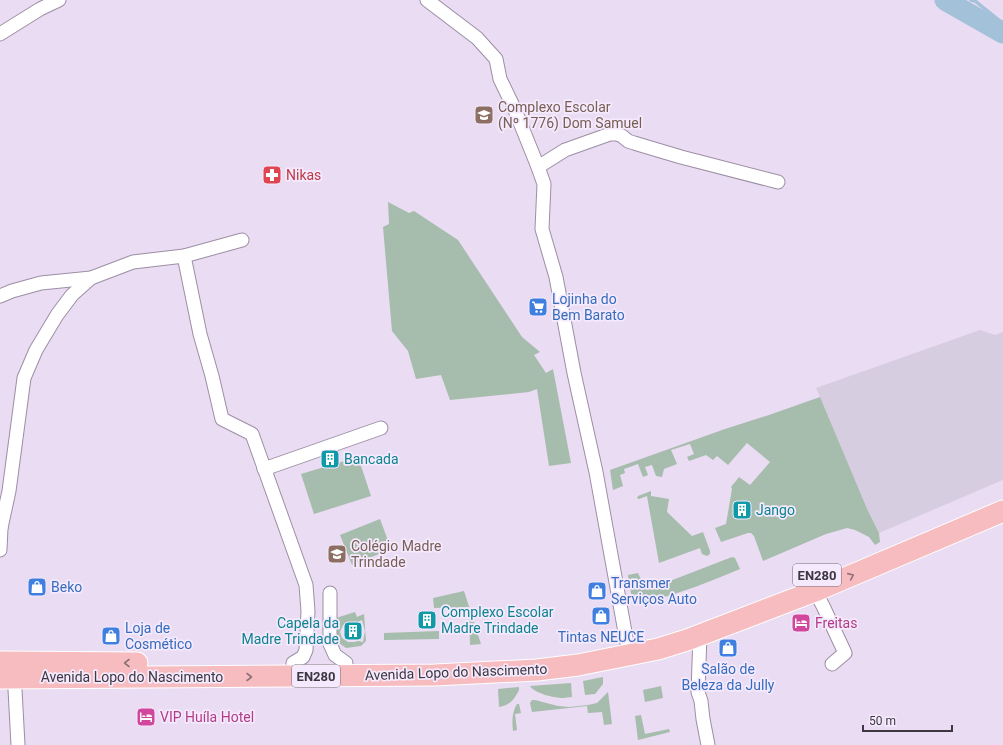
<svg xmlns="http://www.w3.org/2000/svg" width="1003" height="745" font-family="Roboto,sans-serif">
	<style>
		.industrial { fill: #d7cde1 }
		.green { fill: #a6bcac; fill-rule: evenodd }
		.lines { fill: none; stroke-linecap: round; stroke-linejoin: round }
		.stream { stroke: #a4c1da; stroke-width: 3.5 }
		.river { stroke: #a4c1da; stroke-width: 21 }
		.street-casing { stroke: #9c8fa4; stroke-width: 15 }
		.primary-casing { stroke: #fff; stroke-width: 23 }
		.street { stroke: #fff; stroke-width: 13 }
		.primary { stroke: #f7bcbf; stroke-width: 21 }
		.oneway { stroke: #907379 }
		.labels { text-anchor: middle; stroke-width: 3.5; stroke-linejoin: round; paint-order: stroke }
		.shield { fill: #f5eafd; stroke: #746d79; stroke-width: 1 }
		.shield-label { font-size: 13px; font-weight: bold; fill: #3c3740 }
		.education-label { font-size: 14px; fill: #785e54; stroke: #f5eafd; text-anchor: start }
		.health-label { font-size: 14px; fill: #be3a42; stroke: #f5eafd; text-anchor: start }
		.shop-label { font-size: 14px; fill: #366cbe; stroke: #f5eafd; text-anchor: start }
		.culture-label { font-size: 14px; fill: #0d838f; stroke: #f5eafd; text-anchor: start }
		.hotel-label { font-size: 14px; fill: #b23c85; stroke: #f5eafd; text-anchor: start }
		.street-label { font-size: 14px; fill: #3c3740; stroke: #f5eafd }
	</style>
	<rect width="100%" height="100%" fill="#eadcf3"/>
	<polygon class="industrial" points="980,330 995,335 1003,332 1003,480 879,533 868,511 816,388"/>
	<g class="green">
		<polygon points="388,202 409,213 414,211 458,240 522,337 540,352 534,355 546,373 553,369 571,463 549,466 537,389 529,392 450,400 441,375 416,379 408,351 392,331 383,227 389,224"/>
		<polygon points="820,397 868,511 879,533 880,542 875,545 869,537 855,530 847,528 826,534 763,561 754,536 751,533 748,533 721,542 715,528 726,524 732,489 731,487 739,477 750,485 770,462 747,443 728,465 717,456 713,460 706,455 689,461 687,457 694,454 690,444 671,450 677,464 664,469 662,477 656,476 652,465 645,467 648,475 643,477 638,464 624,469 625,473 620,475 623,486 613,490 610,470 725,429 769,415"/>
		<polygon points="358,457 371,496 314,514 301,474"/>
		<polygon points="651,491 651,496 669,499 667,512 692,536 703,532 710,551 710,554 707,556 702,554 700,548 659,563 647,496 639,499 637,498 638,496"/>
		<polygon points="380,519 391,549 352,565 340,535"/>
		<path d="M 732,557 L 735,558 L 740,569 C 711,581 682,593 652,600 C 648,601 642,604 637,603 C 634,602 634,601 632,599 L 628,575 L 638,573 C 643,584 645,588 657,586 Z"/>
		<polygon points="464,591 481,644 470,645 469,607 434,608 433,598"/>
		<path d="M 355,612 L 357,617 L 364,614 L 366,641 L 361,646 L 346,648 L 336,641 L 336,618 ZM 362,620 L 365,631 L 363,642 L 358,641 L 355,642 L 348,642 L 342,638 L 340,632 L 343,625 L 346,623 L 352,622 L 356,623 Z"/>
		<polygon points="439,631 439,639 384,640 384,633"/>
		<polygon points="603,677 603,684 595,694 585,695 583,681"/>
		<path d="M 571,683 L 572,697 C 569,697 566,698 563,698 C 554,698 534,693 530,686 Z"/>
		<polygon points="661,686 663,698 645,702 643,690"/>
		<path d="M 519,687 L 519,690 C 514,700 510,705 499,707 L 498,689 Z"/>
		<polygon points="608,692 612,724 604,725 602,712 588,713 587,706 532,712 530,703 532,700 535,700 558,706 569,707 588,705 597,703"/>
		<path d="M 517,704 L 519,704 L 521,713 L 515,714 L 517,730 L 513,731 C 512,721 512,712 517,704 Z"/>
		<polygon points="641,715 645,734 669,729 670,732 638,740 635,716"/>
	</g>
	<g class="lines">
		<polyline class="stream" points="971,0 975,1 1000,21 1003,22"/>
		<polyline class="river" points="945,0 1003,33"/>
		<defs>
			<g id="street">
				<polyline points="427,0 477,38 496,59 500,79 515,110 538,167 544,184 542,229 556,277 574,373 596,472 627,643"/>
				<polyline points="0,34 40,9 59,0"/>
				<polyline points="538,167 565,150 610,134 617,134 622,136 628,141 634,143 681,157 778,182"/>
				<polyline points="184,256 200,334 212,376 222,419 252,434 306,585 308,611 306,650 303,657 293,663"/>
				<polyline points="0,296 12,291 41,283 91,278 133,262 184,256 242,240"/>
				<polyline points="264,469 381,428"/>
				<polyline points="0,528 1,528 0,550"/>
				<polyline points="1,528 9,491 24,378 36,350 57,315 72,295 91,278"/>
				<polyline points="815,591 823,606 845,653 832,664"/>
				<polyline points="330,593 330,644 335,655 346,663"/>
				<polyline points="700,635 698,692 701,701 703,719 708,745"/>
				<polyline points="14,671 18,745"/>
			</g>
			<g id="primary">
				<polyline points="0,662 137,663"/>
				<polyline points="0,678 435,675 537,670 578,665 658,649 687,640 815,591 1003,511"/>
			</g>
		</defs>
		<use href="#street" class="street-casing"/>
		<use href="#primary" class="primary-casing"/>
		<use href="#street" class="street"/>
		<use href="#primary" class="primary"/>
	</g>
	<defs><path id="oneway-chevron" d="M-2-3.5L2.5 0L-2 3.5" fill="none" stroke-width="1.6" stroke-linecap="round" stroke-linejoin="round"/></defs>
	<g class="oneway">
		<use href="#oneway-chevron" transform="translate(851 576) rotate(-24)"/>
		<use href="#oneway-chevron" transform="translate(127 663) rotate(180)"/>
		<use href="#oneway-chevron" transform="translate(249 677)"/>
	</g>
	<defs>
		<symbol id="school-square" viewBox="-11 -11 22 22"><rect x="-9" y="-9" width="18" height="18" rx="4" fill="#8d6e63" stroke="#f5eafd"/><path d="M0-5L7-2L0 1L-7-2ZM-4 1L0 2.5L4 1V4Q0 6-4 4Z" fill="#fff"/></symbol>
		<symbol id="pharmacy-square" viewBox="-11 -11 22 22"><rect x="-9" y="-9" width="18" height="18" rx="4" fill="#e0444e" stroke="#f5eafd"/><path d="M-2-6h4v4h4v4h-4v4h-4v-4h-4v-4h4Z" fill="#fff"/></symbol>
		<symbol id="supermarket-square" viewBox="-11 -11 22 22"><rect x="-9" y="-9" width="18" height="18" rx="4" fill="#3f7fe0" stroke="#f5eafd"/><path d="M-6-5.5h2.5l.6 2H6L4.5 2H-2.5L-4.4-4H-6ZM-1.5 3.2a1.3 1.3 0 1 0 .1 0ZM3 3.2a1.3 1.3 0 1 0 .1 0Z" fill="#fff"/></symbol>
		<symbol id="building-square" viewBox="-11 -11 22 22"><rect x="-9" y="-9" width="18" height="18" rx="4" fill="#0f9aa8" stroke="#f5eafd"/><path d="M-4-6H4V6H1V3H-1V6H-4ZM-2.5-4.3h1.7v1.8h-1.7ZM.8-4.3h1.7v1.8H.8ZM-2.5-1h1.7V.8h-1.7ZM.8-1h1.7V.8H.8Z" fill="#fff"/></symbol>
		<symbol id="shop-square" viewBox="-11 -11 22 22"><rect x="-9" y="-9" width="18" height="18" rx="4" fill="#3f7fe0" stroke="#f5eafd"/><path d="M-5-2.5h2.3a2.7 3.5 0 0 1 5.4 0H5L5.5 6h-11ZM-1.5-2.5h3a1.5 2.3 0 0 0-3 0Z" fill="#fff"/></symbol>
		<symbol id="hotel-square" viewBox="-11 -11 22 22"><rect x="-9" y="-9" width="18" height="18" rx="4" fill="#d1479c" stroke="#f5eafd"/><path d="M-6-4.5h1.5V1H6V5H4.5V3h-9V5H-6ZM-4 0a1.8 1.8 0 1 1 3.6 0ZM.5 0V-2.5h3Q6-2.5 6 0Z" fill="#fff"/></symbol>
	</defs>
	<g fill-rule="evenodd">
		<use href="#school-square" x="473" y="104" width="22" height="22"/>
		<use href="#pharmacy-square" x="261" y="164" width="22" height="22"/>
		<use href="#supermarket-square" x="527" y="296" width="22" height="22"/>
		<use href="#building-square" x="319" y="448" width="22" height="22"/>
		<use href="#building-square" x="731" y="499" width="22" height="22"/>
		<use href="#school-square" x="326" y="543" width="22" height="22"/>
		<use href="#shop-square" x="26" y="576" width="22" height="22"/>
		<use href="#shop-square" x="586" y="580" width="22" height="22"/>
		<use href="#shop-square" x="590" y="605" width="22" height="22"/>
		<use href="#building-square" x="416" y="609" width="22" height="22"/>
		<use href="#hotel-square" x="790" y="612" width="22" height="22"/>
		<use href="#building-square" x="342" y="620" width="22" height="22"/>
		<use href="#shop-square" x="100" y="625" width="22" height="22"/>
		<use href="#shop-square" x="717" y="637" width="22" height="22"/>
		<use href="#hotel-square" x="135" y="706" width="22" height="22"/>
	</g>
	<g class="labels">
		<g class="shield">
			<rect x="793" y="564" width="48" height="22" rx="3"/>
			<rect x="292" y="665" width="48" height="22" rx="3"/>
		</g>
		<g class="shield-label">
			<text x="817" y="580">EN280</text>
			<text x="316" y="681">EN280</text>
		</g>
		<g class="education-label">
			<text x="498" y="112">Complexo Escolar<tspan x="498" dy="16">(Nº 1776) Dom Samuel</tspan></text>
			<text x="351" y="551">Colégio Madre<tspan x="351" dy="16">Trindade</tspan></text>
		</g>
		<g class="health-label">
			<text x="286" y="180">Nikas</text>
		</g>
		<g class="shop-label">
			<text x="552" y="304">Lojinha do<tspan x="552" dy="16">Bem Barato</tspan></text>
			<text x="611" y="588">Transmer<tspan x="611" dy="16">Serviços Auto</tspan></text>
			<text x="51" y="592">Beko</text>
			<text x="125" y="633">Loja de<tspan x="125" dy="16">Cosmético</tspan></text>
			<text x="601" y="642" text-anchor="middle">Tintas NEUCE</text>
			<text x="728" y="674" text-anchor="middle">Salão de<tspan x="728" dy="16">Beleza da Jully</tspan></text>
		</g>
		<g class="culture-label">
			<text x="344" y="464">Bancada</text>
			<text x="756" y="515">Jango</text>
			<text x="441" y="617">Complexo Escolar<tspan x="441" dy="16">Madre Trindade</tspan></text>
			<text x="339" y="628" text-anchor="end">Capela da<tspan x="339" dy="16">Madre Trindade</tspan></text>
		</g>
		<g class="hotel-label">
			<text x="815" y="628">Freitas</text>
			<text x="160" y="722">VIP Huíla Hotel</text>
		</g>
		<g class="street-label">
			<text transform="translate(456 672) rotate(-2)" y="5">Avenida Lopo do Nascimento</text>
			<text x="132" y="682">Avenida Lopo do Nascimento</text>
		</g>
	</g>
	<path d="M863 725v6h89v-6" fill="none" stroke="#3c3740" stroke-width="2"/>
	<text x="869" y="725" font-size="12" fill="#3c3740" stroke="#f5eafd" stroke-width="3" paint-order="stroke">50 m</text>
</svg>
